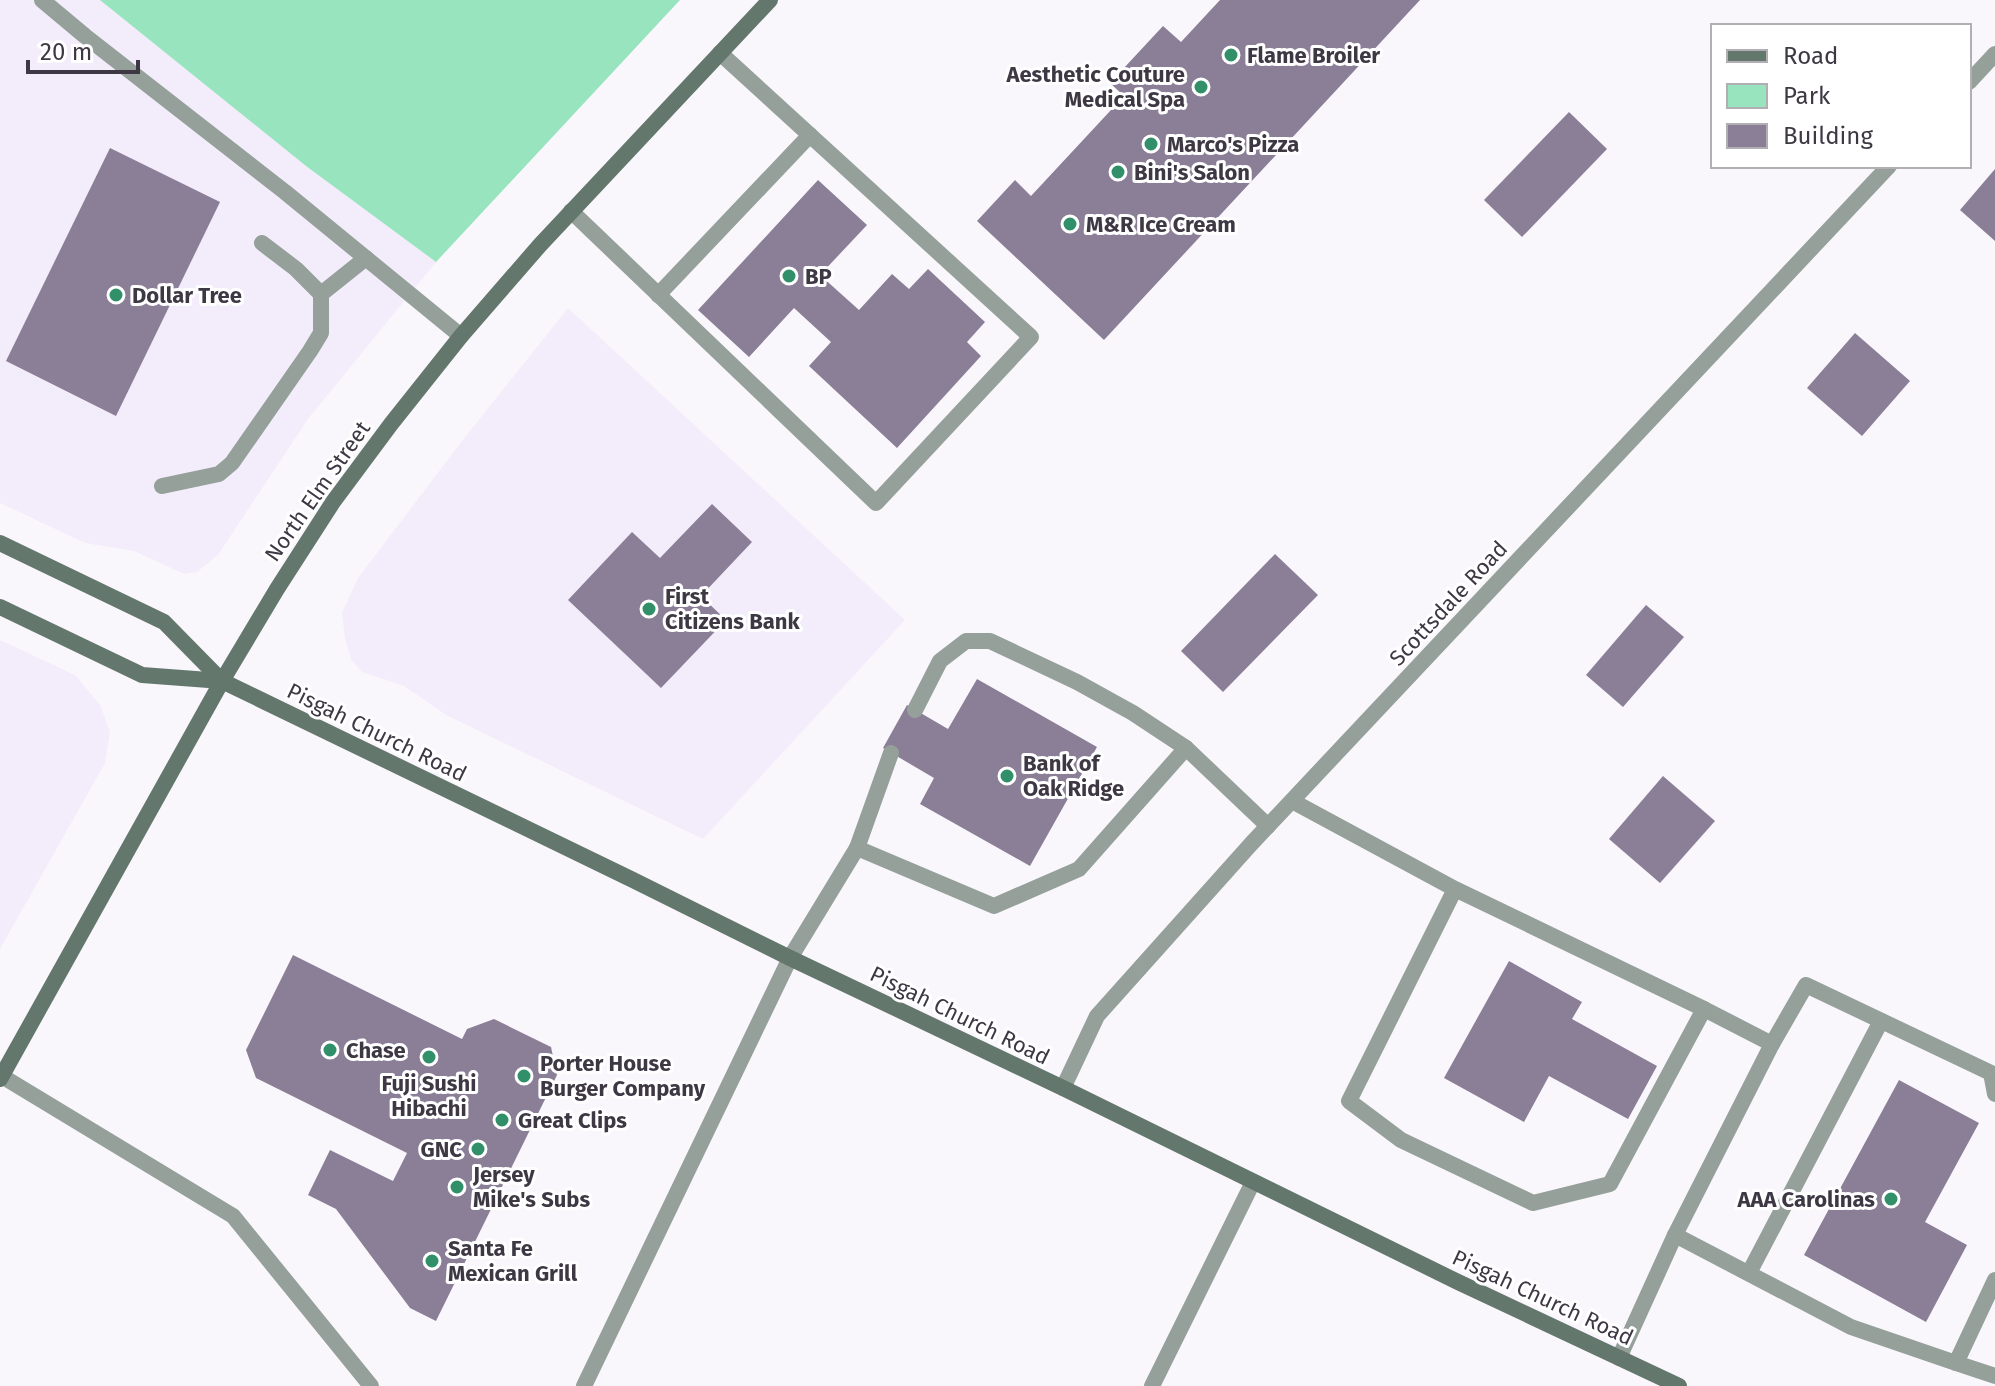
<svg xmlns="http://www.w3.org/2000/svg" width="1995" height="1386" font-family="'Fira Sans',sans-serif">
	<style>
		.built { fill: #f3edfb }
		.green { fill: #97e4bf }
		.building { fill: #8b7f98 }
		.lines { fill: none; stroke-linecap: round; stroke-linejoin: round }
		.lane { stroke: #94a099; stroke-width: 16 }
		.street { stroke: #94a099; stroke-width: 16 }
		.secondary { stroke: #64776d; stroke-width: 16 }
		.poi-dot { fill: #319069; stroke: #fff; stroke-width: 3 }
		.labels { text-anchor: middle; stroke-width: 6; stroke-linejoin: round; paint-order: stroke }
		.poi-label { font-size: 22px; font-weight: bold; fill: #3d3843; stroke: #fff; text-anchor: start }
		.street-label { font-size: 22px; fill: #3d3843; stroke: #fff }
	</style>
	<rect width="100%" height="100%" fill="#f9f7fc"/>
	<g class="built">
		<polygon points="0,0 100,0 306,166 436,262 308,419 218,555 197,572 184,574 134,551 85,543 0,503"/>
		<polygon points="568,308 905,620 703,839 446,715 404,686 362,672 351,659 345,639 342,613 358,578 462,441"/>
		<polygon points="0,640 75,675 100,705 110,732 105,763 0,949"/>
	</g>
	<polygon class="green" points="100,0 680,0 436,262 306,166"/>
	<g class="building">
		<polygon points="1220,0 1420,0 1104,340 977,221 1015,180 1031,196 1124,96 1110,83 1163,26 1181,42"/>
		<polygon points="1569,112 1607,149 1522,237 1484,200"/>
		<polygon points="110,148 220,202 116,416 6,361"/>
		<polygon points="1995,169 1995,241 1960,210"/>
		<polygon points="818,180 867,225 820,275 859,310 892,274 909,289 928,269 985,322 967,342 981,356 897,448 809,366 831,342 794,308 749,357 698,310"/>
		<polygon points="1855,333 1910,381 1862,436 1807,388"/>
		<polygon points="712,504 752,542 701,596 726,620 661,688 568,600 632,532 660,558"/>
		<polygon points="1275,554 1318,595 1223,692 1181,651"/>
		<polygon points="1646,605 1684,637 1623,707 1586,675"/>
		<polygon points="977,679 1097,747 1030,866 920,804 934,778 883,748 907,705 948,729"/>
		<polygon points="1663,776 1715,821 1660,883 1609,839"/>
		<polygon points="293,955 462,1039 467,1029 494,1019 551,1047 557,1075 436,1321 410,1308 336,1209 308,1195 330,1150 393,1181 407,1153 256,1078 246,1050"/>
		<polygon points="1509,961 1582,1002 1572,1019 1657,1066 1628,1119 1549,1076 1524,1122 1444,1078"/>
		<polygon points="1899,1080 1979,1123 1925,1222 1967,1245 1926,1322 1804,1255"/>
	</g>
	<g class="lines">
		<g class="lane">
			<polyline points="42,0 85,36 285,192 461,336"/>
			<polyline points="571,211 876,503 1031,337 720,53"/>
			<polyline points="321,294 366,258"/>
			<polyline points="658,295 810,135"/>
			<polyline points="162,486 219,474 232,463 310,351 321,333 321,294 296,269 262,243"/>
			<polyline points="915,710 940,661 966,641 990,641 1077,682 1133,713 1186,748"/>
			<polyline points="1292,801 1455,889 1704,1009 1610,1184 1533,1203 1401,1140 1349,1101 1455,889"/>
			<polyline points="857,848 891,753"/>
			<polyline points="1772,1044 1806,985 1991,1073 1995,1094"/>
			<polyline points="0,1075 233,1216 371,1386"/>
			<polyline points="1675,1235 1851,1327 1956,1363"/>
			<polyline points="1749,1273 1881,1021"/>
			<polyline points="1995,1280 1956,1363 1995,1376"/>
			<polyline points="1619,1358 1675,1235 1772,1044 1704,1009"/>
			<polyline points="584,1386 790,958 857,848 994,906 1079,869 1186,748 1268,826"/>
			<polyline points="1152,1386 1253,1182"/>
		</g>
		<g class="street">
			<polyline points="1969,82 1995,54"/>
			<polyline points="1063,1088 1097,1016 1251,844 1889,166"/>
		</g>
		<g class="secondary">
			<polyline points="0,543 164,622 222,681 633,880 790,958 1063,1088 1458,1282 1679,1386"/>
			<polyline points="0,607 142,675 222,681"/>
			<polyline points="0,1079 222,681 277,589 333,502 391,424 461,336 540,245 770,0"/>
		</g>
	</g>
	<g class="poi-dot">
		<circle cx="1231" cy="55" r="8"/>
		<circle cx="1201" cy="87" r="8"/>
		<circle cx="1151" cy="144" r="8"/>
		<circle cx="1118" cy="172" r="8"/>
		<circle cx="1070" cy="224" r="8"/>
		<circle cx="789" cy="276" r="8"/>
		<circle cx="116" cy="295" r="8"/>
		<circle cx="649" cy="609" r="8"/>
		<circle cx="1007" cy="776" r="8"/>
		<circle cx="330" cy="1050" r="8"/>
		<circle cx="429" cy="1057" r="8"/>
		<circle cx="524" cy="1076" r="8"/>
		<circle cx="502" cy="1120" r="8"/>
		<circle cx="478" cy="1149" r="8"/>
		<circle cx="457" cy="1187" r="8"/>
		<circle cx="1891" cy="1199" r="8"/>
		<circle cx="432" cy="1261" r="8"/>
	</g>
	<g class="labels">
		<g class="poi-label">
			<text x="1247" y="63">Flame Broiler</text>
			<text x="1185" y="82" text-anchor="end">Aesthetic Couture<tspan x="1185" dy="25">Medical Spa</tspan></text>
			<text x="1167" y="152">Marco's Pizza</text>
			<text x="1134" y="180">Bini's Salon</text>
			<text x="1086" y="232">M&amp;R Ice Cream</text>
			<text x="805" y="284">BP</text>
			<text x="132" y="303">Dollar Tree</text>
			<text x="665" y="604">First<tspan x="665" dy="25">Citizens Bank</tspan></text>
			<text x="1023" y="771">Bank of<tspan x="1023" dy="25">Oak Ridge</tspan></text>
			<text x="346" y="1058">Chase</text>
			<text x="540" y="1071">Porter House<tspan x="540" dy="25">Burger Company</tspan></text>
			<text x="429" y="1091" text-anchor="middle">Fuji Sushi<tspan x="429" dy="25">Hibachi</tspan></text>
			<text x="518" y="1128">Great Clips</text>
			<text x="462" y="1157" text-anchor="end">GNC</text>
			<text x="473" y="1182">Jersey<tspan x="473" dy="25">Mike's Subs</tspan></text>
			<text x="1875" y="1207" text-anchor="end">AAA Carolinas</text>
			<text x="448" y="1256">Santa Fe<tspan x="448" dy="25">Mexican Grill</tspan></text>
		</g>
		<g class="street-label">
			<text transform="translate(317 491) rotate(-55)" y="8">North Elm Street</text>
			<text transform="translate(1448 603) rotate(-47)" y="8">Scottsdale Road</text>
			<text transform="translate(377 732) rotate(26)" y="8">Pisgah Church Road</text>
			<text transform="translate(960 1015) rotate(26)" y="8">Pisgah Church Road</text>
			<text transform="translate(1543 1297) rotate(25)" y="8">Pisgah Church Road</text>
		</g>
	</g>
	<rect x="1711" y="24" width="260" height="144" fill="#ffffff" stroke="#b1afb4" stroke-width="2"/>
	<rect x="1727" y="50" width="40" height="12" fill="#64776d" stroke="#b1afb4" stroke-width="2"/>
	<text x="1783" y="64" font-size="24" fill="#3d3843">Road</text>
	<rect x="1727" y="84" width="40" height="24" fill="#97e4bf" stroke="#b1afb4" stroke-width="2"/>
	<text x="1783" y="104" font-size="24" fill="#3d3843">Park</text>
	<rect x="1727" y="124" width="40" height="24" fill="#8b7f98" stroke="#b1afb4" stroke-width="2"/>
	<text x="1783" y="144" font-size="24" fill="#3d3843">Building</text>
	<path d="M28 60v12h110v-12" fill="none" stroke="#3d3843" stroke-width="4"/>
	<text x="40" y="60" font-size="24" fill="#3d3843" stroke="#ffffff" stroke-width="6" paint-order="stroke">20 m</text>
</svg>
